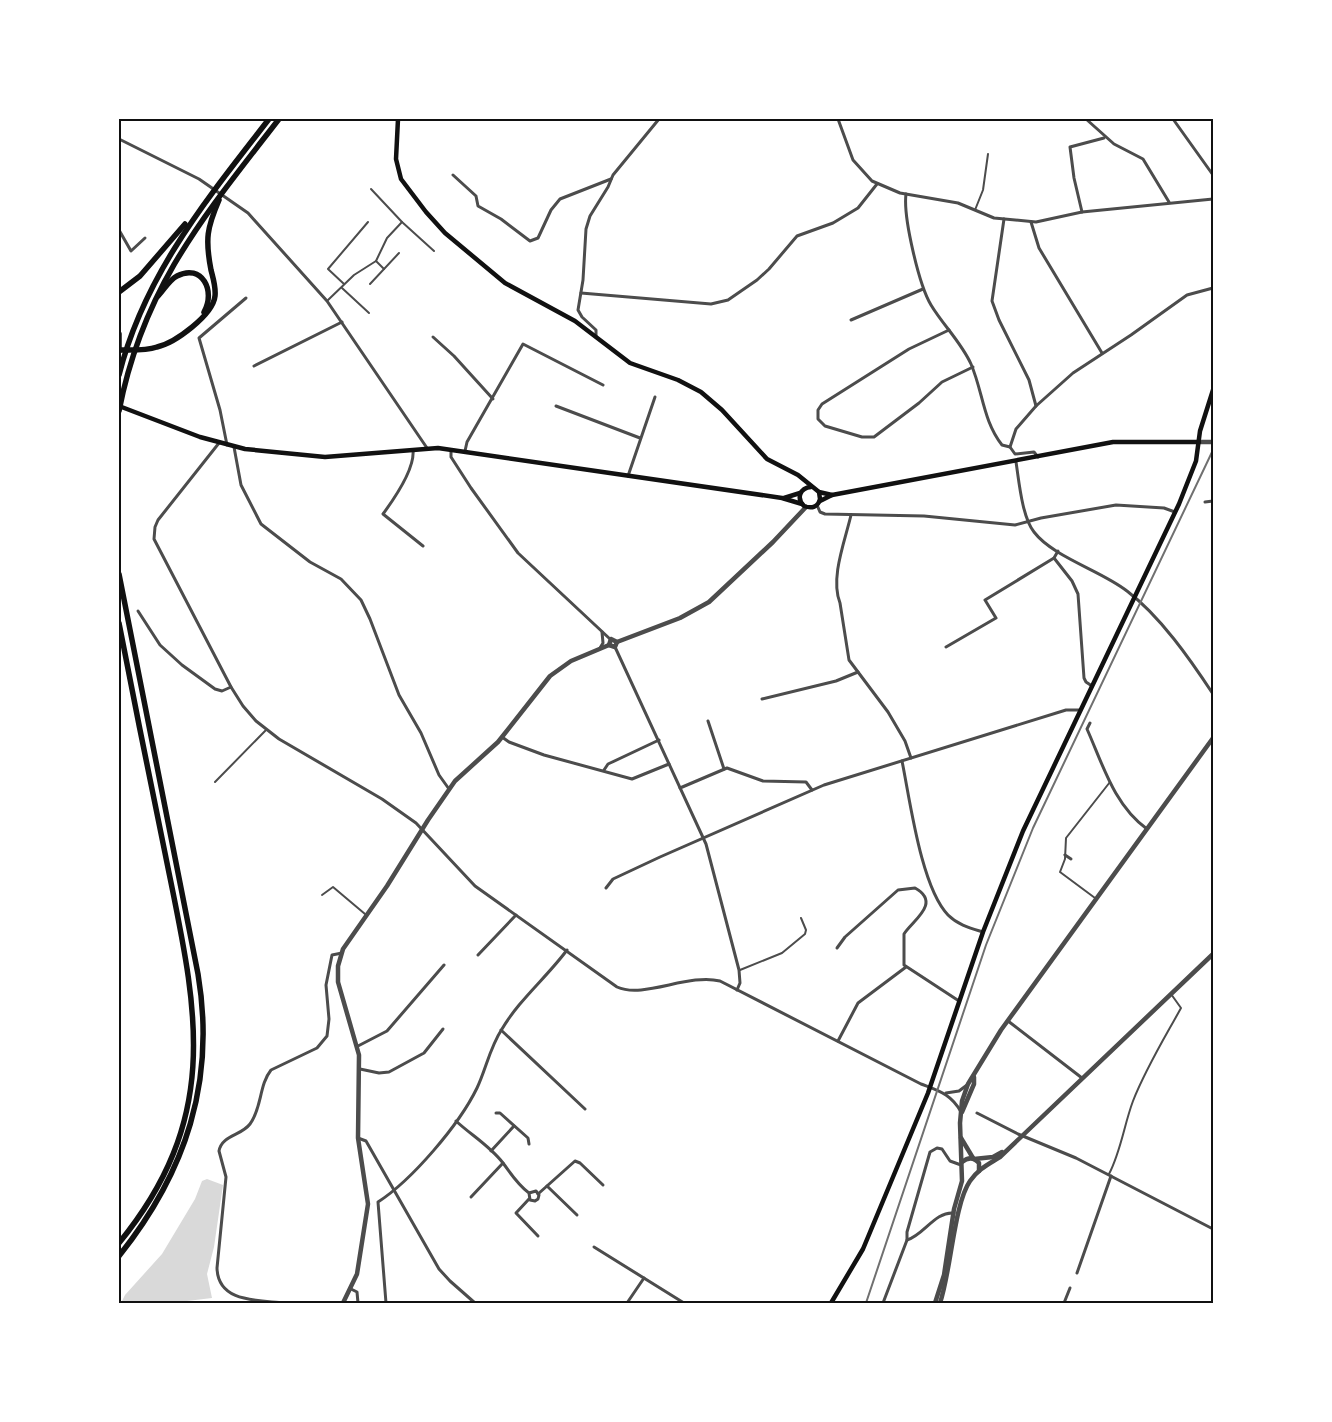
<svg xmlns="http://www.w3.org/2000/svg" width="1332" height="1422" font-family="'IBM Plex Serif',serif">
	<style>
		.water { fill: #d9d9d9 }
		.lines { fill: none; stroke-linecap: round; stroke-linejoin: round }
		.service { stroke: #4c4c4c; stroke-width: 2 }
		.minor { stroke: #4c4c4c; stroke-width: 3 }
		.tertiary { stroke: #4c4c4c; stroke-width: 4.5 }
		.secondary { stroke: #111; stroke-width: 4.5 }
		.trunk { stroke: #111; stroke-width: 5.5 }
		.rail { stroke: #707070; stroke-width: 2 }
		.neatline { fill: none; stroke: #111; stroke-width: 2 }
	</style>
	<rect width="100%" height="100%" fill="#fff"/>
	<polygon class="water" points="207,1179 223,1185 214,1247 207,1274 212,1298 187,1301 186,1303 121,1303 125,1295 162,1254 195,1199 202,1181"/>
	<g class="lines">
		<g class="service">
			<polyline points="371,189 402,222"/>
			<polyline points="975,210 983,190 988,154"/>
			<polyline points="376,261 384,269"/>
			<polyline points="344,284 328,269 368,222"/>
			<polyline points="370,284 399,253"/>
			<polyline points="342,288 369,313"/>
			<polyline points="327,301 354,275 376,261 387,238 402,222 434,251"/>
			<polyline points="215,782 266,730"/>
			<polyline points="322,895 333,887 365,914"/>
			<polyline points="1095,898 1060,872 1065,859 1066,838 1110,782"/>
			<polyline points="740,970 782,953 805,934 806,930 801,918"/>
			<path d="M 1109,1174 C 1121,1151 1124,1125 1133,1101 C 1146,1068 1164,1039 1181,1008 L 1171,994"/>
		</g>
		<g class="minor">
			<polyline points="838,119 853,160 872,181 900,193 958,203 994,218 1036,222 1082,212 1213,199"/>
			<polyline points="1086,119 1114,144 1143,159 1169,202"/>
			<polyline points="1173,119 1213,175"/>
			<polyline points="119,139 199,179 248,213 327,301 427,448"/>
			<polyline points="453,175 476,196 478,206 501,219 530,241 538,238 551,210 560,199 611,179"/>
			<path d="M 906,194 C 903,217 919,285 931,305 C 943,325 961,342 971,364 C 983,392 983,421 1002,445 L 1010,447"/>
			<polyline points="1082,212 1074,178 1070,147 1104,138"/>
			<polyline points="1004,219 992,301 999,320 1029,380 1036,406"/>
			<polyline points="1031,222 1039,248 1102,353"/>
			<polyline points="119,230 131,251 145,238"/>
			<polyline points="581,293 711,304 728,300 757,280 769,269 797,236 833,223 858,208 877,184"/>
			<polyline points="851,320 923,289"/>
			<polyline points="949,330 909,349 822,404 818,410 818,419 825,426 862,437 874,437 919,403 942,382 973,367"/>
			<polyline points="433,337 454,356 493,399"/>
			<polyline points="596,337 596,330 582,317 578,310 583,280 586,229 590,216 608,187 613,175 659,119"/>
			<polyline points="254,366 342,322"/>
			<polyline points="556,406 640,438"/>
			<path d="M 219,443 L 158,520 L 155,527 L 154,539 L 231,687 L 243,706 L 256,721 L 279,739 L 382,799 L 416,823 L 475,886 L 617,987 C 644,999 688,973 720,981 L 921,1084 C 939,1091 951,1094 961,1112"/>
			<polyline points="227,445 220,410 199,338 246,298"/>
			<polyline points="234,447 241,485 261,524 310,562 341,579 361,600 370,619 399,695 421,733 439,775 449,789"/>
			<path d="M 413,450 C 415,469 394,499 383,514 L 423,546"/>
			<polyline points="451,450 451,457 471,488 518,553 610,639"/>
			<polyline points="465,451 467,442 523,344 603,385"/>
			<polyline points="1038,457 1034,452 1015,454 1010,447 1016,429 1036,406 1073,373 1131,335 1187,295 1213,288"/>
			<path d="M 1016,462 C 1019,481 1022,517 1034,532 C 1053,557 1102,571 1127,591 C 1160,616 1190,659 1213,694"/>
			<polyline points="628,476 655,397"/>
			<polyline points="1205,502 1213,501"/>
			<polyline points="817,505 820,512 825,514 924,516 1015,525 1041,518 1116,505 1164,508 1175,512"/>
			<path d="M 851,515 C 845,541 830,578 840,603 L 849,660 L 888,712 L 905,741 L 911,758"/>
			<polyline points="1058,551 1054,558 1072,581 1078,594 1084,678 1086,682 1092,686"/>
			<polyline points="138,611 160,645 182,665 215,689 222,691 231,687"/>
			<polyline points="615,647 706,844 739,970 740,983 737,990"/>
			<polyline points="946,647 996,618 985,600 1054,558"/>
			<polyline points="600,648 603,643 602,632"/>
			<polyline points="762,699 836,681 858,672"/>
			<polyline points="708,721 724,769"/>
			<path d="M 1090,723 L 1087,729 C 1103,765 1114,805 1147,829"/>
			<polyline points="502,737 509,742 544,755 632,779 669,764"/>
			<path d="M 902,761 C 910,800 921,887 948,915 C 958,925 970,928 983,932"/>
			<polyline points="604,770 608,764 659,740"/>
			<polyline points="680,788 727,768 763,781 806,782 812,790"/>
			<polyline points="1065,855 1071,859"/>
			<polyline points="606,888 613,879 660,857 824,785 1066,710 1080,710"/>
			<path d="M 837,948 L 845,937 L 898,890 L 915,888 C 942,903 912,921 904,934 L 904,965 L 959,1001"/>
			<polyline points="478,955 516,915"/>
			<polyline points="1008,1021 1082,1078"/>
			<polyline points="501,1030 585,1109"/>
			<polyline points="838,1041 858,1003 906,967"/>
			<polyline points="358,1046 387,1031 444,965"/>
			<polyline points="360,1069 379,1073 389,1072 424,1053 443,1029"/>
			<polyline points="946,1093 959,1091 967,1085"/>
			<polyline points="496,1113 500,1113 528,1138 529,1144"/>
			<polyline points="977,1113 1018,1134 1076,1158 1213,1229"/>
			<path d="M 456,1121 C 471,1135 490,1146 503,1163 C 512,1175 517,1184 529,1193 L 530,1200 L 535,1201 L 538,1199 L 539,1195 L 536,1191 L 529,1193"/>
			<polyline points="358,1138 366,1141 439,1269 450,1281 475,1303"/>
			<polyline points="491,1151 514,1126"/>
			<polyline points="547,1186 577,1215"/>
			<polyline points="538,1194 575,1161 580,1163 603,1185"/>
			<polyline points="471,1197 503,1163"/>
			<polyline points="529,1199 516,1213 538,1236"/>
			<polyline points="907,1240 907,1232 930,1152 937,1148 942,1149 950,1161 961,1165"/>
			<polyline points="594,1247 684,1303"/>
			<polyline points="1077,1273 1111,1176"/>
			<polyline points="351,1289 357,1292 358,1303"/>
			<path d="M 284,1303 C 258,1300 218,1303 217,1268 L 226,1177 L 219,1151 C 222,1135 241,1136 250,1124 C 262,1108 259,1085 271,1070 L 317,1048 L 327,1036 L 329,1019 L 326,985 L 332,955 L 342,953"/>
			<polyline points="304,1303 308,1303"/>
			<path d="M 386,1303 L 378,1202 C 412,1180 459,1125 477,1088 C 486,1069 490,1047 502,1029 C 519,1000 547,977 567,950"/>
			<polyline points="627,1303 644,1278"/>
			<path d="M 883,1303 L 907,1240 C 924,1235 935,1211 954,1213"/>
			<polyline points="1064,1303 1070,1288"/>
		</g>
		<g class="tertiary">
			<polyline points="1199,442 1213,442"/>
			<polyline points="609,645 611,639 617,642"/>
			<polyline points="962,1112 974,1084 974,1077"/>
			<polyline points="961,1138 973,1158"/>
			<polyline points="974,1159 993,1157 1002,1152"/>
			<path d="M 962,1162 C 968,1157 974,1157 979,1163 L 979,1171"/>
			<polyline points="343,1303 357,1274 368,1204 358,1138 359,1055 338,982 338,966 343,949 387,886 428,820 455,781 498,742 550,676 571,661 609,645 615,647 617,642 680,618 709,602 773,542 806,507"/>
			<polyline points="935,1303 944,1275 954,1209 962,1181 960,1123 962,1101 968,1084 1001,1030 1213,738"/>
			<path d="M 940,1303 C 951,1271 954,1204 970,1181 C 978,1169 989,1164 1000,1157 L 1213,954"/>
		</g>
		<g class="secondary">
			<polyline points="398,119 396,159 401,179 426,212 445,233 505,283 575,321 630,363 678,380 701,392 722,410 767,459 798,475 819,492 832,495"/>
			<polyline points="119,406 200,437 245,449 325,457 438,448 782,498 802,504"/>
			<path d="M 811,487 C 800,488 796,498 804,506 C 812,509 818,507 820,499 L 819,492"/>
			<polyline points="784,498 800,493"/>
			<polyline points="820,501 832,495 1113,442 1199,442"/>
			<polyline points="831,1303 863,1249 928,1093 983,932 1023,831 1179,504 1196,461 1200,431 1213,390"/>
		</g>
		<g class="trunk">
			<polyline points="119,292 140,276 185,224"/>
			<path d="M 158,296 C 164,290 169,280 177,276 C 202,263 216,291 204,312"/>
			<polyline points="119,334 119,351"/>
			<path d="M 119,350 C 131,350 145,351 157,347 C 175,343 213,315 215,296 C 216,287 213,278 211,270 C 205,239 207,228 219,200"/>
			<path d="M 119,375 C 144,275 207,199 269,119"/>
			<path d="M 119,411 C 143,287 204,216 279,119"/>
			<path d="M 119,574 L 198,974 C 216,1081 186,1172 119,1256"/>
			<path d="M 119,623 C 134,700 149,776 165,853 C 195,1003 226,1112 119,1243"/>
		</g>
		<polyline class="rail" points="866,1303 986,945 1033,828 1213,450"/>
	</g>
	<rect width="1332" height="1422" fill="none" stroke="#ffffff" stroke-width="240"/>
	<rect x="120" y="120" width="1092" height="1182" class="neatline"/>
</svg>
